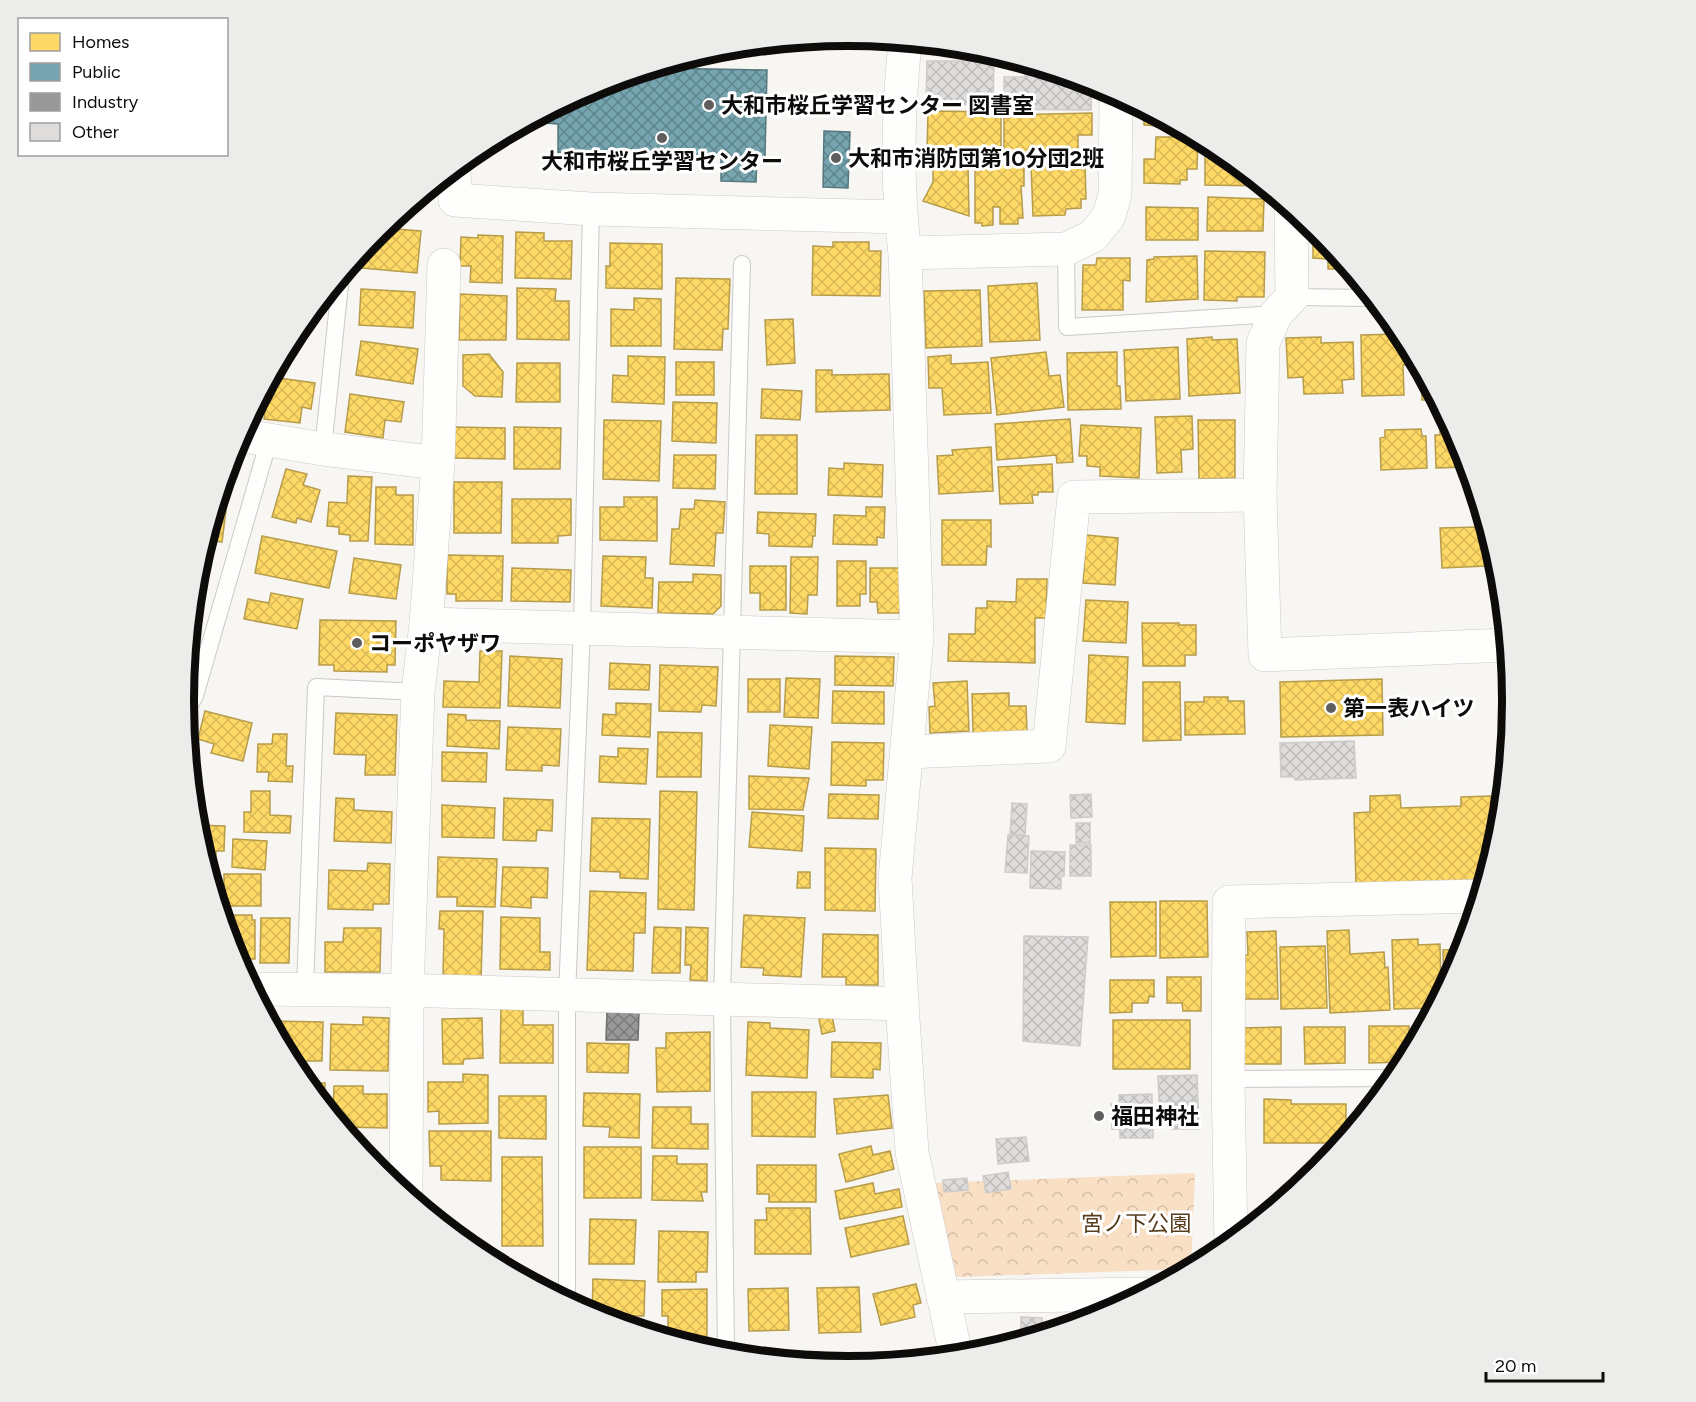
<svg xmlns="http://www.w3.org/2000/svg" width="1696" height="1402" font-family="Figtree,'Noto Sans JP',sans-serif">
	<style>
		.park { fill: url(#park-crowns) }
		.homes { fill: url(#homes-cross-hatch); stroke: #b69c4b; stroke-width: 1.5 }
		.public { fill: url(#public-cross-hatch); stroke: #56777e; stroke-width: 1.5 }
		.industry { fill: url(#industry-cross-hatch); stroke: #6f6f6e; stroke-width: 1.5 }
		.building { fill: url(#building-cross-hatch); stroke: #ceccca; stroke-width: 1.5 }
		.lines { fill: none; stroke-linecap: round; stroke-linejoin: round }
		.lane-casing { stroke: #cbc9c8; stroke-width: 18 }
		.street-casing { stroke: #cbc9c8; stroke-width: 34 }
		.lane { stroke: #fefefd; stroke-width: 16 }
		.street { stroke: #fefefd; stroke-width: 33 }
		.poi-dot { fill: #5f5e5c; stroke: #fff; stroke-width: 2 }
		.labels { text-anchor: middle; stroke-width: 6; stroke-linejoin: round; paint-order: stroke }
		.poi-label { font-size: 22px; font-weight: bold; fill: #0d0c0b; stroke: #fff; text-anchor: start }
		.park-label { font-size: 22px; fill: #573c1d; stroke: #fff }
		.rim { fill: none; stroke: #0d0c0b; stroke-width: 8 }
	</style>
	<defs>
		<pattern id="park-crowns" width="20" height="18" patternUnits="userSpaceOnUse" patternTransform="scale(1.5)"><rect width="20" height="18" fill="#f9dfc4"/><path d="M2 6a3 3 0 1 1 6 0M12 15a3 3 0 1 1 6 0" fill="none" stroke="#d4bea7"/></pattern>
		<pattern id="homes-cross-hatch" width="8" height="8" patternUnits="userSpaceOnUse" patternTransform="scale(1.5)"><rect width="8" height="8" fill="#ffd966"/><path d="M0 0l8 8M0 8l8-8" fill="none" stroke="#d9b957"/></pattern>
		<pattern id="public-cross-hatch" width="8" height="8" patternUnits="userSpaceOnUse" patternTransform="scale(1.5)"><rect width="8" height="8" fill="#76a5af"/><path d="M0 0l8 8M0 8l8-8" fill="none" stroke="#5f858d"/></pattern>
		<pattern id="industry-cross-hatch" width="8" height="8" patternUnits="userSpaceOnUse" patternTransform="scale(1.5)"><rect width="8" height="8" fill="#999"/><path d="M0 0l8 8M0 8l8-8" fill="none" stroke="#7b7b7b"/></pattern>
		<pattern id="building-cross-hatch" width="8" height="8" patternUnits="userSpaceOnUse" patternTransform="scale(1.5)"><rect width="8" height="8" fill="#dfdddb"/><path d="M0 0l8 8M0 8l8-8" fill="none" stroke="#bebcbb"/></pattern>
	</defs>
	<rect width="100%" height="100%" fill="#f8f6f3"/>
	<polygon class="park" points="1195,1173 1191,1268 1189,1269 956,1277 935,1183"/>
	<g class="homes">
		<polygon points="1144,109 1178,127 1144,125"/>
		<polygon points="928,111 1001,112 1001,154 927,153"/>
		<polygon points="1092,113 1092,135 1078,135 1078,157 1004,157 1004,115"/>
		<polygon points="1156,137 1198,137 1197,169 1187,169 1187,180 1180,180 1180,184 1144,183 1144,159 1155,159"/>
		<polygon points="1205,142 1218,148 1263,186 1205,185"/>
		<polygon points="1085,162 1086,199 1081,199 1081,208 1066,209 1065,215 1033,216 1031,164"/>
		<polygon points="933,163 968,163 969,216 923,201 933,182"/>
		<polygon points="1024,164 1024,186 1021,186 1023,218 1018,218 1018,224 1000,224 1000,207 993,207 993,225 982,226 982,223 975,223 975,165"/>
		<polygon points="1208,197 1264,199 1263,231 1207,231"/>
		<polygon points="1146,207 1198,208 1198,240 1146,240"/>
		<polygon points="1313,227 1318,231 1350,269 1328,269 1328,259 1313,258"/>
		<polygon points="382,228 421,231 417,273 362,268 364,247"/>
		<polygon points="516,232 544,233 544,241 572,241 571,279 515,278"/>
		<polygon points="478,235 503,236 502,283 470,282 471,266 460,266 461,237 478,238"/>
		<polygon points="833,242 869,242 869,251 881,251 880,296 812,295 813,246 833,247"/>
		<polygon points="610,243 662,244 662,289 606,288 606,266 610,266"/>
		<polygon points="1205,251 1265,252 1264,297 1237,297 1237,301 1204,300"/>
		<polygon points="1197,256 1198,299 1146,302 1147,260 1154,259 1154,257"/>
		<polygon points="1097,258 1130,258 1130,281 1123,280 1123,310 1082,310 1083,265 1096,265"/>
		<polygon points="676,278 730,279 728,329 723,329 722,350 674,349"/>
		<polygon points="1037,283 1040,340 990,342 988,286"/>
		<polygon points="517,288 556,289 555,301 569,301 569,340 517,339"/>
		<polygon points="361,289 415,292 413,328 359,325"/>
		<polygon points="980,290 982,346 926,348 924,291"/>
		<polygon points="460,294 507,296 506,340 459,340"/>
		<polygon points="634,298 661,299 661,346 611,346 611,309 634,310"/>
		<polygon points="793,319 795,363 767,365 765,320"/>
		<polygon points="1402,334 1402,345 1408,345 1409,347 1410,364 1403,365 1404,395 1362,396 1361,335"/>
		<polygon points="1212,337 1212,340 1237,339 1240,393 1189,396 1187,339"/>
		<polygon points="1321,337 1321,343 1353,342 1354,379 1342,380 1343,393 1304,394 1303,377 1288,378 1286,338"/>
		<polygon points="361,341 418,349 413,384 356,375"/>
		<polygon points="1178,347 1180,399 1126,401 1124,350"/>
		<polygon points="1046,352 1049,376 1060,375 1064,407 997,415 991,358"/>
		<polygon points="1117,352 1117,386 1120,386 1121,409 1068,410 1067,353"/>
		<polygon points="489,354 503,372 502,397 475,396 463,386 463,355"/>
		<polygon points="951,355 951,364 988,362 991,413 944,415 942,388 929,388 928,357"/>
		<polygon points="628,356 665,357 664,404 612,402 613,375 628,376"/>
		<rect x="676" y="362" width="38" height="33"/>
		<polygon points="517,363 560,363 560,402 516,402"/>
		<polygon points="816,370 832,370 832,375 889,374 890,410 816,412"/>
		<polygon points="1422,370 1438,400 1422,400"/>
		<polygon points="271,377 315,383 311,409 302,407 300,423 264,419"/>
		<polygon points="762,389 802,391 800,420 761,418"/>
		<polygon points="350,394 404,402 401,422 385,420 383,438 345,432"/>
		<polygon points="673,402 717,403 716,443 672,441"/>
		<polygon points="1192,416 1193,449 1181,450 1182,472 1157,473 1155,417"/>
		<polygon points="1070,419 1073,462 1057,463 1056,455 997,460 995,424"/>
		<polygon points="604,420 661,421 659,481 603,479"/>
		<polygon points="1198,420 1235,420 1235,478 1199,479"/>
		<polygon points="1081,425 1141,428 1139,478 1100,476 1100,467 1087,466 1087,456 1079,456"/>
		<polygon points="453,427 505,428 505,459 453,458"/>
		<polygon points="514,427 561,428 560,469 514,469"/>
		<polygon points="1440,428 1452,428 1463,447 1469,467 1436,468 1435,435 1440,435"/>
		<polygon points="1421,429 1422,436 1426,436 1427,468 1381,470 1380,438 1385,437 1385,430"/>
		<polygon points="756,435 797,435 797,494 755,494"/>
		<polygon points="991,447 993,491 939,494 937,456 953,455 952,450"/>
		<polygon points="674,455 716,455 715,489 673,488"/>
		<polygon points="844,463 883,465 882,497 828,495 829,468 844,469"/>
		<polygon points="1052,464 1053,492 1038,492 1038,495 1032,495 1033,503 1000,504 998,467"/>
		<polygon points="286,469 307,474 303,485 320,490 311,522 297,518 296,523 272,517"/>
		<polygon points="348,476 372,477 368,541 350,541 350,535 339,534 339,527 327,526 329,502 347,503"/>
		<polygon points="454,482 502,482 501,533 454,533"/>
		<polygon points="376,487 396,487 396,495 413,495 413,545 375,544"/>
		<polygon points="219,494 218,502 227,503 222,542 205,539"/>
		<polygon points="624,497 657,497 657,541 600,540 600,507 624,507"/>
		<polygon points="512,499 571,499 571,535 558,536 558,543 512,543"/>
		<polygon points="695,500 725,502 723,533 716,533 714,566 670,564 672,529 679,529 681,509 694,509"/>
		<polygon points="866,507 885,507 884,538 877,537 877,545 833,544 834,515 866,516"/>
		<polygon points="758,512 816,514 815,536 813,536 812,547 769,546 769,534 757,533"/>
		<polygon points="942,520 991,520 991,547 987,546 986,565 942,565"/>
		<polygon points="1478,527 1479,534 1485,534 1486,566 1442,568 1440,528"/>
		<polygon points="1086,535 1118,538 1115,585 1083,583"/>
		<polygon points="262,536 337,551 329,588 255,573"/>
		<polygon points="447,555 503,556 502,601 456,601 456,594 447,594"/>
		<polygon points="603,556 646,557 645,578 653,578 652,608 601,606"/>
		<polygon points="791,557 818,557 817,595 808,595 807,614 790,613"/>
		<polygon points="354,558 401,565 396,599 349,593"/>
		<polygon points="837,561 866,561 866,594 860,594 860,606 837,606"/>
		<polygon points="750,566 786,566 786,610 760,610 760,593 750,593"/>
		<polygon points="512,568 571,570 570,602 511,601"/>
		<polygon points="870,568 900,568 900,613 878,613 877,602 870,602"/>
		<polygon points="693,574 721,575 721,606 713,614 658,613 659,582 693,582"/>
		<polygon points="1017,579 1047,579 1046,618 1035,618 1035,663 948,661 949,634 975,634 976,608 987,608 987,601 1016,602"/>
		<polygon points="271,593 303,599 297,629 244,619 248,599 269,603"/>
		<polygon points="1086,600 1128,602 1126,643 1083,641"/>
		<polygon points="320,620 396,621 395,665 387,665 387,672 334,671 334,665 319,665"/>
		<polygon points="1142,623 1179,623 1179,625 1196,625 1196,655 1185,655 1185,666 1143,666"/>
		<polygon points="480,651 502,651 500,708 443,707 444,681 479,682"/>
		<polygon points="1089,655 1128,657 1125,724 1086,722"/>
		<polygon points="510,656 562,659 560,708 508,706"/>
		<polygon points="835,656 894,657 893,686 835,685"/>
		<polygon points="610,663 650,665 649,690 609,689"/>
		<polygon points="660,665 718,667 716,706 702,705 701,712 659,711"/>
		<polygon points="786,678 820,679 818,718 784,717"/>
		<rect x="748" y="679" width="32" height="33"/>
		<polygon points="1382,679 1383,735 1281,737 1280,682"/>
		<polygon points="967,681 969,731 930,733 929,707 935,706 933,683"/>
		<polygon points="1143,682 1180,682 1181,740 1143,741"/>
		<polygon points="833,691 884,692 884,724 832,723"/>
		<polygon points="1009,693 1009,706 1026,706 1027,732 973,734 972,694"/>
		<polygon points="1204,697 1228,697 1228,701 1244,701 1245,734 1185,735 1185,702 1204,702"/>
		<polygon points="616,703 651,704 650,737 602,735 603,714 616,715"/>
		<polygon points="205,711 252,723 243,761 211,753 214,744 198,739"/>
		<polygon points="336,713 397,715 395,775 365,775 366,755 334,754"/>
		<polygon points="448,714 466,715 466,720 500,721 499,749 447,746"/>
		<polygon points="770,725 812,727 809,769 768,766"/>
		<polygon points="508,727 561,729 559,766 542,765 542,771 506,770"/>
		<polygon points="658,732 702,733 701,777 657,777"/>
		<polygon points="273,734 287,734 286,766 293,766 292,782 268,781 269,772 257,772 258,744 272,744"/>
		<polygon points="832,742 884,743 883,780 866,780 866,786 831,785"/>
		<polygon points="618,748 648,749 646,784 599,782 600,756 618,757"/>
		<polygon points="442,752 487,753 486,782 442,781"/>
		<polygon points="749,776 809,778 803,810 749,809"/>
		<polygon points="251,791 270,791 270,815 291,816 290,833 244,832 244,812 251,812"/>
		<polygon points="660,791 697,792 694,910 658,909"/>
		<polygon points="829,794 879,795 878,819 828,818"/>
		<polygon points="1400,795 1401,808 1461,806 1461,797 1491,796 1492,856 1485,880 1356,884 1354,813 1370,812 1370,796"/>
		<polygon points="336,798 354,799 354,810 392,812 391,843 334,841"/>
		<polygon points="504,798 553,800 552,831 537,830 536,841 503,840"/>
		<polygon points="442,805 495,808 494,838 442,837"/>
		<polygon points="752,812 804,816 802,851 749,847"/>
		<polygon points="592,818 650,819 648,879 620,878 620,872 590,871"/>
		<polygon points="195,825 225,826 224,851 216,851 216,862 205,862"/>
		<polygon points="233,839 267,841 265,870 232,867"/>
		<polygon points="825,848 876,849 875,911 825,910"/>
		<polygon points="438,857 497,859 495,907 457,906 457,897 437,897"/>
		<polygon points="368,863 390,864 389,904 373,904 373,910 328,909 329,870 367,871"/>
		<polygon points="503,867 548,868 547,898 531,897 531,908 501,906"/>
		<polygon points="798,872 810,872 810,888 797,888"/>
		<rect x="224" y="874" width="37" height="32"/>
		<polygon points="590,891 646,893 645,933 634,933 633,971 587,970"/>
		<polygon points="1160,901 1207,901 1208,957 1160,958"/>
		<polygon points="1110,902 1156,902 1156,956 1111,957"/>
		<polygon points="440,911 483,911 481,979 443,978 444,929 439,929"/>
		<polygon points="222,915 252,915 252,920 255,920 255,959 246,959 246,964 238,964 233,955"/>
		<polygon points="744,915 805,918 801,977 763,975 764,968 741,967"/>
		<polygon points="501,917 540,918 540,952 550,952 550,970 500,969"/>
		<polygon points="261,918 290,918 289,963 260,963"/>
		<polygon points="654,927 681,928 680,973 652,973"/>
		<polygon points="686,927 708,928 707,981 690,980 691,965 685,965"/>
		<polygon points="344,928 381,928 380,972 325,972 325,942 343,942"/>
		<polygon points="1349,930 1350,954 1384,952 1385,968 1388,967 1390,1010 1330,1013 1327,931"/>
		<polygon points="1276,931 1278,999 1243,999 1242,969 1245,969 1245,955 1248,955 1247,932"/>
		<polygon points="823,934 878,935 878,985 846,985 846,977 822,977"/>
		<polygon points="1418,939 1418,945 1440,944 1441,995 1434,1008 1394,1009 1392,940"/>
		<polygon points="1325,946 1327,1008 1281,1009 1280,947"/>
		<polygon points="1464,949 1462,956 1444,989 1443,950"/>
		<polygon points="1167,977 1201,977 1201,1011 1183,1011 1182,1003 1167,1003"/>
		<polygon points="1110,980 1154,980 1154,997 1149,996 1148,1003 1132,1003 1132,1012 1110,1013"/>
		<polygon points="501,1007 523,1008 523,1025 553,1025 553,1063 500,1063"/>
		<polygon points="832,1016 835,1031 822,1034 819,1019"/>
		<polygon points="363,1017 389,1018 388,1071 330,1070 331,1024 363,1025"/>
		<polygon points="482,1018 483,1058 464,1059 463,1064 443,1064 442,1019"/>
		<rect x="1113" y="1020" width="77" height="49"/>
		<polygon points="269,1021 323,1022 322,1061 290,1061"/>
		<polygon points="748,1022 770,1023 770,1028 809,1030 807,1078 746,1075"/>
		<polygon points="1369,1026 1409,1026 1409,1054 1405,1062 1369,1063"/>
		<polygon points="1281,1027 1281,1064 1241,1064 1241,1028"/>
		<polygon points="1304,1027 1345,1027 1345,1063 1305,1064"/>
		<polygon points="710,1032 710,1091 657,1092 656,1048 666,1048 666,1033"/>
		<polygon points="832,1042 881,1043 880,1070 873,1069 873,1078 831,1077"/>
		<polygon points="587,1043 629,1044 628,1073 587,1072"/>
		<polygon points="463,1074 488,1075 488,1123 439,1124 439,1111 428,1112 428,1082 463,1082"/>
		<polygon points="305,1083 325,1083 324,1106"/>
		<polygon points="334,1086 363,1086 363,1094 387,1094 387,1128 342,1127 333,1117"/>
		<polygon points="752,1092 816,1092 815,1137 752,1136"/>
		<polygon points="584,1093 640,1094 639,1138 609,1137 610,1127 583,1126"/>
		<polygon points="888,1095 892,1128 837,1134 834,1099"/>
		<polygon points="499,1096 546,1096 546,1139 499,1138"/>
		<polygon points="1264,1099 1291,1100 1291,1104 1346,1104 1346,1137 1341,1143 1264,1143"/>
		<polygon points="653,1107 691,1107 691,1124 708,1124 708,1149 652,1148"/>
		<polygon points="429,1131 491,1131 491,1181 441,1180 441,1166 430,1166"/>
		<polygon points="871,1146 873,1155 890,1151 894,1169 846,1182 839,1154"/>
		<rect x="584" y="1147" width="57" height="51"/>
		<polygon points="653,1156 677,1156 677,1164 707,1164 707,1192 701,1192 703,1201 652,1200"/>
		<polygon points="502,1157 542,1157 543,1246 502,1246"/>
		<polygon points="370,1162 385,1162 385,1177 378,1171"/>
		<polygon points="757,1165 816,1165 816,1202 769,1202 769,1194 757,1194"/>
		<polygon points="873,1183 875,1194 899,1189 902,1207 840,1219 835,1191"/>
		<polygon points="766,1208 810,1208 811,1254 755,1254 755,1220 767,1220"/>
		<polygon points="903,1216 909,1244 851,1257 845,1228"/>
		<polygon points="590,1219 636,1220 634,1264 589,1264"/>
		<polygon points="659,1231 708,1232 707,1272 696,1272 696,1282 658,1282"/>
		<polygon points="593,1279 645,1281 644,1316 592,1315"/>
		<polygon points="916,1284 921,1303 913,1305 915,1317 881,1325 873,1294"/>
		<polygon points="859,1287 861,1332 819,1333 817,1288"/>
		<polygon points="788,1288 789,1330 749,1331 748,1289"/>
		<polygon points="707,1289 707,1350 668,1338 668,1316 662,1316 662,1290"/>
		<polygon points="613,1321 644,1322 644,1331"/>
		<polygon points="745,1352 784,1353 784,1360 745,1356"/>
	</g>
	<g class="public">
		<polygon points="656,68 767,70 765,157 757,157 756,182 721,181 721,156 558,153 558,124 545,123 545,113 594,86"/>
		<polygon points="824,131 850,132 848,188 823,187"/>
	</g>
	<polygon class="industry" points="607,1011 639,1012 638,1040 606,1040"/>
	<g class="building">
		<polygon points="927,61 994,61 993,105 926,104"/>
		<polygon points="1038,67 1092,83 1091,110 1004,109 1004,77 1025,77 1025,72 1038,72"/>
		<polygon points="1354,741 1356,778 1295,780 1294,777 1281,777 1280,743"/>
		<polygon points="1091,794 1092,817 1071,818 1070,795"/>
		<polygon points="1012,803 1027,804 1025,835 1010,834"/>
		<rect x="1076" y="823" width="14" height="20"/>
		<polygon points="1008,835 1029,836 1027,873 1005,872"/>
		<rect x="1070" y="845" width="21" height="31"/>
		<polygon points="1031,851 1065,852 1064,876 1061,876 1061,889 1030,888"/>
		<polygon points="1024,936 1088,937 1080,1046 1023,1041"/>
		<polygon points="1197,1075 1198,1101 1159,1102 1158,1076"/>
		<polygon points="1152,1094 1152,1106 1158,1106 1159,1125 1153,1126 1153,1138 1120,1138 1120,1129 1112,1129 1111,1104 1119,1104 1119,1095"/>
		<polygon points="1198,1102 1199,1129 1172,1129 1171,1103"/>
		<polygon points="1026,1137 1029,1161 998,1164 996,1139"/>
		<polygon points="1008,1172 1011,1189 986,1193 983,1176"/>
		<polygon points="967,1178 968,1190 944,1192 943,1180"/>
		<polygon points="1021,1317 1042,1318 1043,1334 1019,1341 1021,1340"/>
		<polygon points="1064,1317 1084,1317 1084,1321 1064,1327"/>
	</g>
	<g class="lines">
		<defs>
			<g id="lane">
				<polyline points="1066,249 1067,327 1276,314"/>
				<polyline points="1292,297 1373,298"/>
				<polyline points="323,449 341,275"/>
				<polyline points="184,714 195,696 269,440"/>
				<polyline points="305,989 316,687 418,692"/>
				<polyline points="1228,1079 1395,1078"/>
				<polyline points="567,1301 567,995 582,628 591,209"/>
				<polyline points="726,1354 722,999 742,264"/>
			</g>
			<g id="street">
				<path d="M 905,42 C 898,111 896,184 905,253 L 917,637 L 895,878 L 902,1004 L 912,1152 L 956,1355"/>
				<polyline points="454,168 455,200 591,209 900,217"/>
				<polyline points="1291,209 1292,297 1276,314 1263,343 1260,495 1265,655 1507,645"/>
				<polyline points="905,253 1066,249 1093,236 1109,216 1115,194 1116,94"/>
				<polyline points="239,435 323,449 438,463"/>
				<polyline points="426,624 917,637"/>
				<polyline points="908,752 1049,746 1074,497 1260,495"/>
				<polyline points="251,989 436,991 902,1004"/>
				<polyline points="406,1194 407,991 418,692 426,624 438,463 444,265"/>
				<polyline points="1231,1243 1228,1079 1229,902 1480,896"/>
				<polyline points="943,1297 1143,1294"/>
			</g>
		</defs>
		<use href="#lane" class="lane-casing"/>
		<use href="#street" class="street-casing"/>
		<use href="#lane" class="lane"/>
		<use href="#street" class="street"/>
	</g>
	<g class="poi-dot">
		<circle cx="709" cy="105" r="6"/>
		<circle cx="662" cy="138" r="6"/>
		<circle cx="836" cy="158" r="6"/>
		<circle cx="357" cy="643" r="6"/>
		<circle cx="1331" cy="708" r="6"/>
		<circle cx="1099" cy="1116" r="6"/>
	</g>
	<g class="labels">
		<g class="poi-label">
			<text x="721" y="113">大和市桜丘学習センター 図書室</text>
			<text x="848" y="166">大和市消防団第10分団2班</text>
			<text x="662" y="169" text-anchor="middle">大和市桜丘学習センター</text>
			<text x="369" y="651">コーポヤザワ</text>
			<text x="1343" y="716">第一表ハイツ</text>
			<text x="1111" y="1124">福田神社</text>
		</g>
		<g class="park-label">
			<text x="1136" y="1231">宮ノ下公園</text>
		</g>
	</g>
	<path d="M0 0H1696V1402H0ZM848 46H848A654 654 0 0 1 1502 700V702A654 654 0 0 1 848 1356H848A654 654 0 0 1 194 702V700A654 654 0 0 1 848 46Z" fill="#ececeb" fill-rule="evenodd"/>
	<path class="rim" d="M848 46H848A654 654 0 0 1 1502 700V702A654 654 0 0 1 848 1356H848A654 654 0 0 1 194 702V700A654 654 0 0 1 848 46Z"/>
	<rect x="18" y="18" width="210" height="138" fill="#ffffff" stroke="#9e9e9d" stroke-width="1.5"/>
	<rect x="30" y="33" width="30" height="18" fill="#ffd966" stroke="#9e9e9d" stroke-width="1.5"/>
	<text x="72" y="48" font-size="18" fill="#0d0c0b">Homes</text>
	<rect x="30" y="63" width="30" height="18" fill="#76a5af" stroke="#9e9e9d" stroke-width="1.5"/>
	<text x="72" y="78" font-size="18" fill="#0d0c0b">Public</text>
	<rect x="30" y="93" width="30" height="18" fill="#999999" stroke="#9e9e9d" stroke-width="1.5"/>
	<text x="72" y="108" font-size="18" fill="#0d0c0b">Industry</text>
	<rect x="30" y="123" width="30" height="18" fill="#dfdddb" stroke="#9e9e9d" stroke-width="1.5"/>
	<text x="72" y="138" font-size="18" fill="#0d0c0b">Other</text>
	<path d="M1486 1372v9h117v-9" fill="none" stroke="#0d0c0b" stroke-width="3"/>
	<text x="1495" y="1372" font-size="18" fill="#0d0c0b" stroke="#ffffff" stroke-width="4.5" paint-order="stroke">20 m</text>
</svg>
